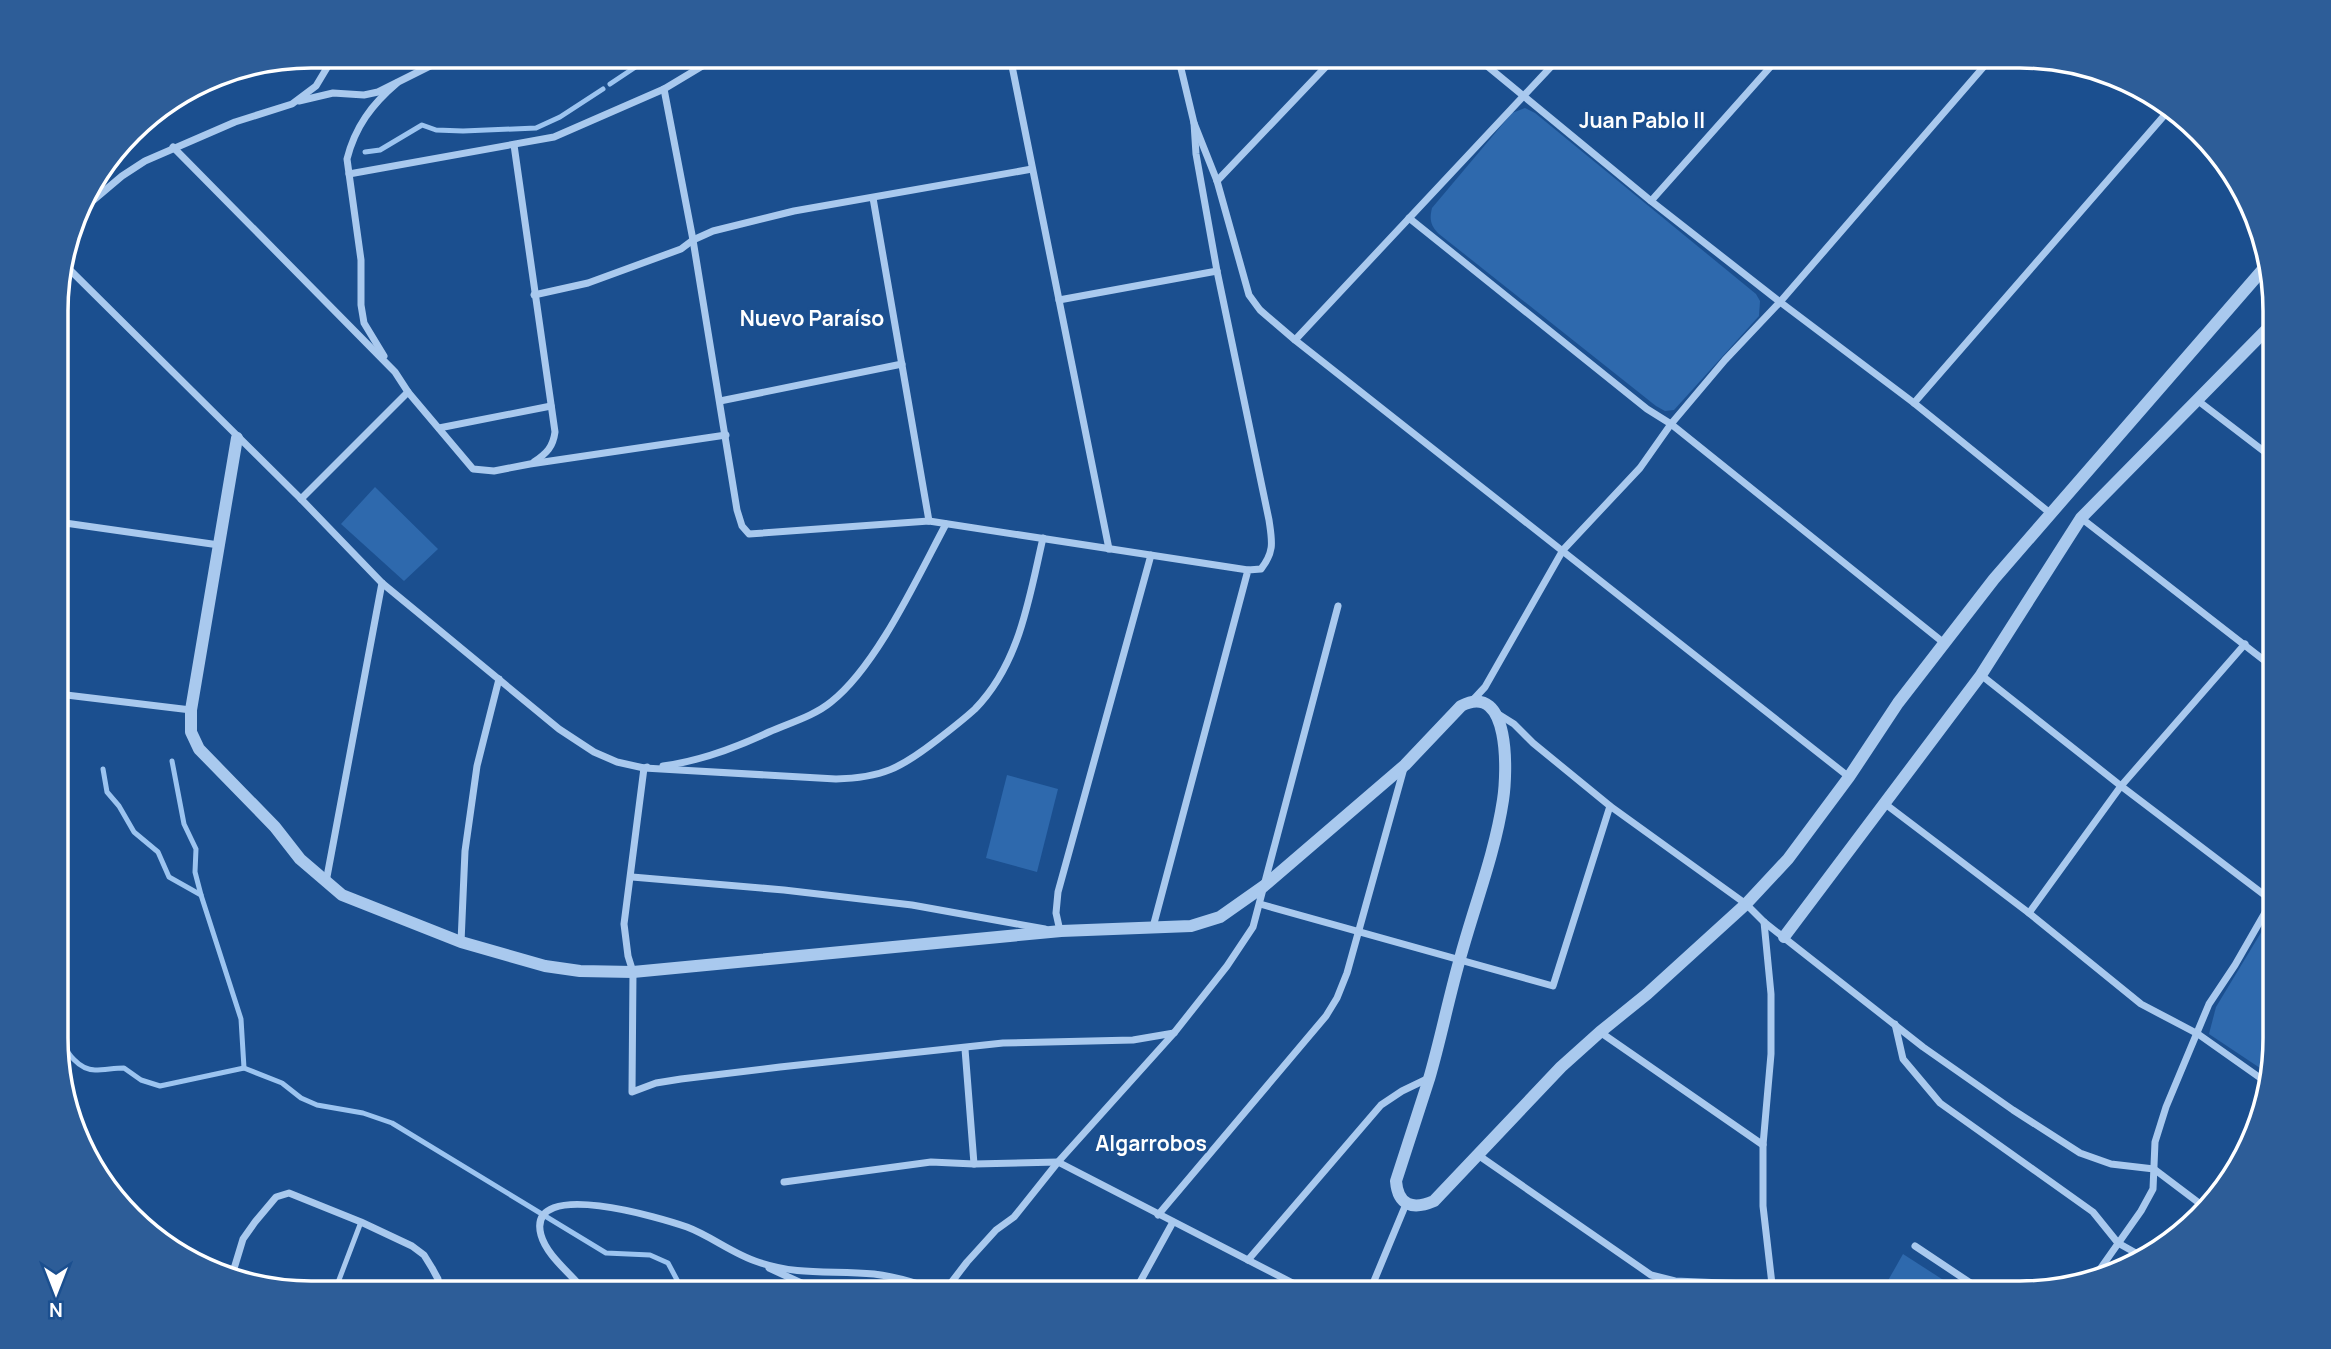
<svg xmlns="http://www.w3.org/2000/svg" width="2331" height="1349" font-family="Manrope,sans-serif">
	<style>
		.green { fill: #2e69ad }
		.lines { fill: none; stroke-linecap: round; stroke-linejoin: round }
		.stream { stroke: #9cc4f0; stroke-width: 5 }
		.service { stroke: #a9c9ee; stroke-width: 5 }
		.minor { stroke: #a9c9ee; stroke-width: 7 }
		.tertiary { stroke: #a9c9ee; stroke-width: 12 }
		.labels { text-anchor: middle; stroke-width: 6; stroke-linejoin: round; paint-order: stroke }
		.neighbourhood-label { font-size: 21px; font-weight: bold; fill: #fff; stroke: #1b4f8f }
		.rim { fill: none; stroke: #fff; stroke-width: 3.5 }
	</style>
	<rect width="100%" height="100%" fill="#1b4f8f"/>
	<g class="green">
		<path d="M 1525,108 L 1535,113 L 1756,294 L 1760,301 L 1759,316 L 1674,410 L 1665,411 L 1656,406 L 1439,234 C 1431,226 1429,220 1432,208 L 1512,113 Z"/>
		<polygon points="375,487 438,549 404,581 341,524"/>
		<polygon points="1007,775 1058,789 1037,872 986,858"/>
		<polygon points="2274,911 2274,1054 2269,1074 2209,1034 2216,1007"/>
		<polygon points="1903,1254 1962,1292 1881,1293"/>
	</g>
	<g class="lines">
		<g class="stream">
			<polyline points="610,84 652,56"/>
			<polyline points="365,152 380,150 422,125 436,130 463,131 536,128 560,117 603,89"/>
			<polyline points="172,761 184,824 196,849 195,872 201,895"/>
			<polyline points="103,769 107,792 119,806 134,832 158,852 169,877 201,895 241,1019 244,1068"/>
			<path d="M 58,1037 C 66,1050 77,1070 95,1070 C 105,1070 114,1068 124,1068 L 141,1080 L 160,1086 L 244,1068 L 282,1083 L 301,1098 L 317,1105 L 363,1113 L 392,1123 L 606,1253 L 650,1255 L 668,1263 L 684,1293"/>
		</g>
		<polyline class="service" points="334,1293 361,1222"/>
		<g class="minor">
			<polyline points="1010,56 1109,549"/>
			<polyline points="1475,56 1651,201 1780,302 1914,403 2050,513"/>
			<polyline points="664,89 693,240 737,510 742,526 749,534 929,521 1248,570"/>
			<polyline points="299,101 333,93 364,95 378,92 432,65 441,56"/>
			<polyline points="1194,123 1217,181 1249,295 1260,310 1295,340 1849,777"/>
			<path d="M 514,145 L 555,432 C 553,447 547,453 534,462"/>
			<polyline points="173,147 395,372 408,392 473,469 494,471 530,464 726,435"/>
			<polyline points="349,174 554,137 664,89 719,56"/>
			<polyline points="1217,181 1336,56"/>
			<polyline points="873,198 929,521"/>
			<polyline points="1651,201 1780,56"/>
			<polyline points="77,214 122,176 145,161 235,122 292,104 316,86 334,56"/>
			<polyline points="1409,218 1647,409 1671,424 1944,643"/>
			<path d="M 63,263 L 301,499 L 382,583 L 559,729 L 594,752 L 617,762 L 644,768 L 836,779 C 882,778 901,768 937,740 C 950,730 963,720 975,709 C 1020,663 1029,598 1043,538"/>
			<polyline points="534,295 588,283 681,249 693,240 713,231 794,211 1032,169"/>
			<polyline points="1059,300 1217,271"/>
			<polyline points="1295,340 1561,56"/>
			<path d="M 384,356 L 364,323 L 361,305 L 361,260 L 347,159 C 355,127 372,104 397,83"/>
			<polyline points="2197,400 2274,459"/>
			<polyline points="720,401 902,364"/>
			<polyline points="1914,403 2169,110"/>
			<polyline points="439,428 551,406"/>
			<polyline points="301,499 408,392"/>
			<polyline points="2081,518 2274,668"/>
			<polyline points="58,522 219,545"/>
			<polyline points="1981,675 2121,786 2271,900"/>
			<polyline points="58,694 191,710"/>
			<polyline points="1472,701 1485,687 1563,550 1640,468 1671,424 1725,360 1780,302 1993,56"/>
			<polyline points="1498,714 1514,724 1533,743 1610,806 1746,904 1764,922 1923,1047 2013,1110 2080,1153 2111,1164 2154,1169 2203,1206"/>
			<path d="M 663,766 C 701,761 735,748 769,732 C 789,723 814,716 831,702 C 877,666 918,576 946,524"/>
			<polyline points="647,767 644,768 624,924 628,956 633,972 632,1092 656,1083 681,1079 780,1067 1003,1043 1133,1040 1174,1033"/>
			<polyline points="1884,803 2029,913 2141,1004 2198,1034 2266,1082"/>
			<polyline points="632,877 784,890 912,905 1045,929"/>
			<polyline points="326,882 382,583"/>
			<polyline points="1260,904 1553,986 1610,806"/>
			<polyline points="2029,913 2121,786 2245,644"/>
			<polyline points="1764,922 1771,994 1771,1054 1763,1145 1763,1206 1773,1293"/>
			<path d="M 1153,927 L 1248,570 L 1261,569 C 1275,551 1272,541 1269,520 L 1217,271 L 1196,154 L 1194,123 L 1178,56"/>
			<polyline points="1060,931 1056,913 1058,892 1151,555"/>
			<polyline points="461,942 465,851 477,766 499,679"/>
			<polyline points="1895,1024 1903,1059 1940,1103 2093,1212 2118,1243 2143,1257"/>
			<polyline points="1600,1032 1763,1145"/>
			<polyline points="965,1049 974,1164"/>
			<polyline points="1478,1155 1651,1275 1675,1281 1772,1285"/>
			<polyline points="784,1182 931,1162 974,1164 1058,1162 1312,1293"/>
			<polyline points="1158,1215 1326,1016 1337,998 1347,973 1404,768"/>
			<polyline points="1915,1246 1984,1292"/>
			<polyline points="1248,1260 1381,1105 1402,1091 1429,1078"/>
			<polyline points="769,1268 823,1293"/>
			<polyline points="233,1272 243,1239 255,1222 276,1197 289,1193 361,1222 412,1246 424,1255 432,1268 438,1279 439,1293"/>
			<polyline points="2098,1272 2141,1211 2153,1189 2155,1142 2166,1107 2209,1004 2235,965 2274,897"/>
			<polyline points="944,1292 967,1262 996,1230 1014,1217 1058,1162 1174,1033 1227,966 1253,927 1338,606"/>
			<path d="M 586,1293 C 573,1275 547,1257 541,1235 C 525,1176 664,1219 687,1227 C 711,1236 733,1254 758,1262 C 799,1276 833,1270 874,1274 C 899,1277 922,1285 945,1293"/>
			<polyline points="1134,1293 1173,1222"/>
			<polyline points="1369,1293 1406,1204"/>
		</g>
		<g class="tertiary">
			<path d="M 237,438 L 191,710 L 191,732 L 199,749 L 275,827 L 300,859 L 342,895 L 461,942 L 545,966 L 580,971 L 633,972 L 1061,931 L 1191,926 L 1220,917 L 1264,886 L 1405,765 L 1461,706 C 1511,680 1507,774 1503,800 C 1495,853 1475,904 1461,955 C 1449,996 1441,1038 1429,1079 C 1418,1113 1407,1147 1396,1181 C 1398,1206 1413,1210 1434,1201 L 1561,1067 L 1600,1032 L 1647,994 L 1746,904 L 1788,859 L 1849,777 L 1898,703 L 1994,579 L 2265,267"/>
			<polyline points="1784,937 1981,675 2081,518 2274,322"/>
		</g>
	</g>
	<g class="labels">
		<g class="neighbourhood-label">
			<text x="1642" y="128">Juan Pablo II</text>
			<text x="812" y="326">Nuevo Paraíso</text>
			<text x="1151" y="1151">Algarrobos</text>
		</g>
	</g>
	<path d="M0 0H2331V1349H0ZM311 68H2020A243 243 0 0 1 2263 311V1038A243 243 0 0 1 2020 1281H311A243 243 0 0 1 68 1038V311A243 243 0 0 1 311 68Z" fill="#2d5d98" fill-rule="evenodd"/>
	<path class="rim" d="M311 68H2020A243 243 0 0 1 2263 311V1038A243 243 0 0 1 2020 1281H311A243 243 0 0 1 68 1038V311A243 243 0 0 1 311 68Z"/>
	<g transform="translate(56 1293) rotate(180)" stroke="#1b4f8f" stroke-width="5" paint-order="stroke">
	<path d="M0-5L12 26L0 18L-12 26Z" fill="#ffffff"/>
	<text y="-10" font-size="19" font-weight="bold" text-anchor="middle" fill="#ffffff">N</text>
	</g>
</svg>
